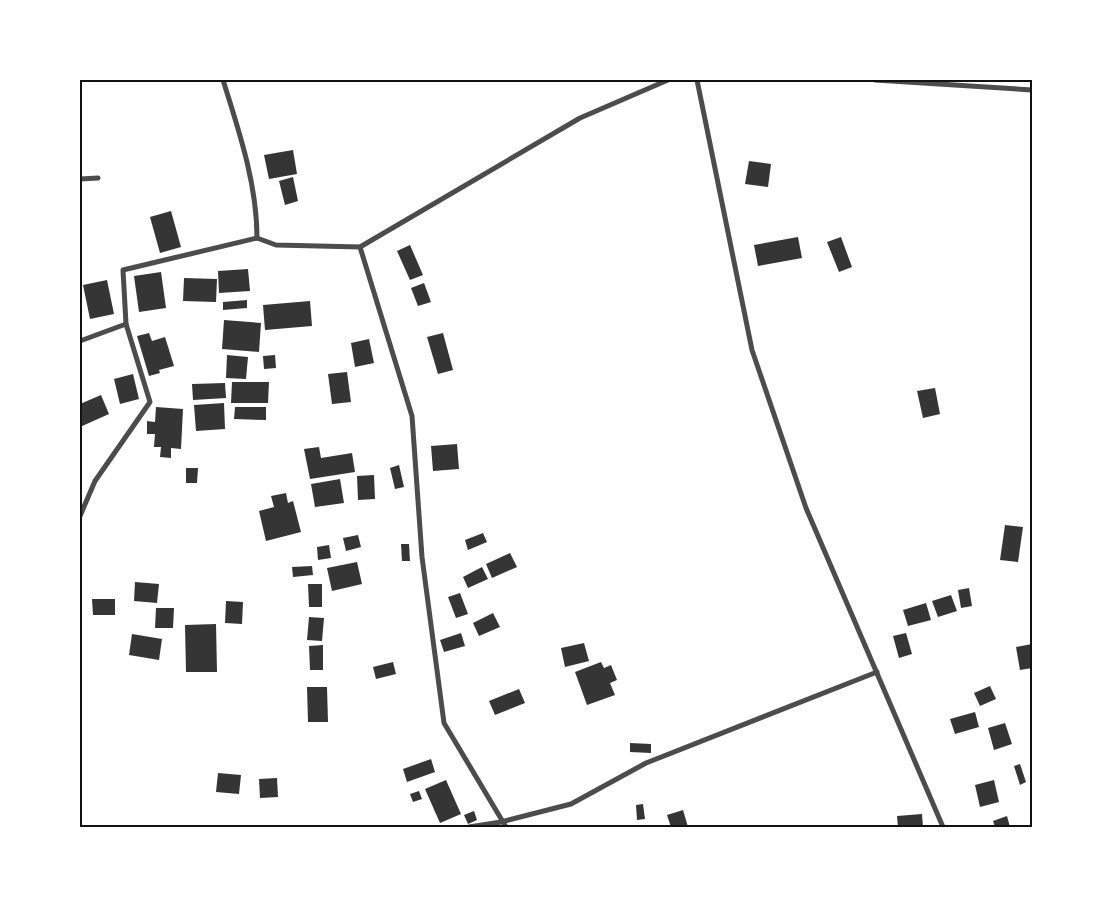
<svg xmlns="http://www.w3.org/2000/svg" width="1112" height="907" font-family="Overpass,sans-serif">
	<style>
		.building { fill: #353535 }
		.lines { fill: none; stroke-linecap: round; stroke-linejoin: round }
		.minor { stroke: #4c4c4c; stroke-width: 5 }
		.neatline { fill: none; stroke: #111; stroke-width: 2 }
	</style>
	<rect width="100%" height="100%" fill="#fff"/>
	<g class="building">
		<polygon points="293,150 297,174 269,179 264,155"/>
		<polygon points="749,161 771,164 768,187 745,184"/>
		<polygon points="293,177 298,201 285,205 279,181"/>
		<polygon points="171,211 181,247 160,253 150,217"/>
		<polygon points="798,237 802,258 758,266 754,245"/>
		<polygon points="841,237 852,267 839,272 827,242"/>
		<polygon points="410,245 423,275 410,280 397,251"/>
		<polygon points="248,269 250,291 219,293 218,271"/>
		<polygon points="161,272 166,308 139,312 134,276"/>
		<polygon points="184,278 217,279 216,302 183,301"/>
		<polygon points="107,280 114,314 90,319 83,285"/>
		<polygon points="424,283 431,302 418,306 411,288"/>
		<polygon points="247,300 247,308 223,310 223,302"/>
		<polygon points="310,301 312,326 265,330 263,305"/>
		<polygon points="224,320 261,323 259,352 222,349"/>
		<polygon points="149,333 152,341 165,337 174,366 159,370 160,373 149,376 137,336"/>
		<polygon points="443,333 453,370 438,374 427,337"/>
		<polygon points="369,339 374,363 355,367 351,343"/>
		<polygon points="227,355 248,357 246,379 226,378"/>
		<polygon points="275,355 276,368 264,369 263,356"/>
		<polygon points="347,372 351,402 332,404 328,374"/>
		<polygon points="133,374 139,399 120,404 114,379"/>
		<polygon points="232,382 269,382 268,403 231,403"/>
		<polygon points="225,383 226,398 193,400 192,384"/>
		<polygon points="935,388 940,414 923,418 917,391"/>
		<polygon points="101,395 109,414 80,427 80,404"/>
		<polygon points="224,403 225,429 196,431 194,405"/>
		<polygon points="156,407 183,409 181,449 171,448 171,458 160,457 161,447 154,447 155,434 147,434 147,421 155,422"/>
		<polygon points="235,407 266,407 266,420 234,419"/>
		<polygon points="457,444 459,469 433,471 431,446"/>
		<polygon points="319,447 321,458 352,453 355,472 310,479 304,449"/>
		<polygon points="399,465 404,487 395,489 390,468"/>
		<polygon points="186,468 198,468 197,483 186,483"/>
		<polygon points="374,475 375,499 358,500 357,476"/>
		<polygon points="340,479 344,503 315,507 311,484"/>
		<polygon points="286,493 288,503 293,501 301,532 266,541 259,511 274,507 271,496"/>
		<polygon points="1005,525 1023,527 1018,562 1000,560"/>
		<polygon points="483,533 487,542 468,550 465,540"/>
		<polygon points="358,535 361,547 346,551 343,538"/>
		<polygon points="401,544 409,544 410,561 402,561"/>
		<polygon points="329,545 331,558 318,560 317,547"/>
		<polygon points="510,553 517,567 492,578 486,564"/>
		<polygon points="357,562 362,584 332,591 327,568"/>
		<polygon points="312,566 313,575 293,577 292,567"/>
		<polygon points="482,567 488,579 468,588 463,577"/>
		<polygon points="135,582 159,584 157,603 134,601"/>
		<polygon points="308,584 322,584 322,607 309,607"/>
		<polygon points="969,588 972,606 961,608 958,590"/>
		<polygon points="460,593 468,614 456,618 448,597"/>
		<polygon points="951,595 957,611 938,617 932,601"/>
		<polygon points="92,599 115,599 115,615 93,615"/>
		<polygon points="226,601 243,602 242,624 225,623"/>
		<polygon points="926,603 931,620 908,626 903,610"/>
		<polygon points="156,608 174,608 173,628 155,628"/>
		<polygon points="493,613 500,627 479,636 473,623"/>
		<polygon points="309,617 324,618 322,641 307,640"/>
		<polygon points="216,624 217,672 186,672 185,625"/>
		<polygon points="461,633 465,646 444,652 440,640"/>
		<polygon points="906,633 912,654 899,658 893,636"/>
		<polygon points="132,634 162,639 159,660 129,655"/>
		<polygon points="584,643 589,661 565,667 561,648"/>
		<polygon points="1032,644 1032,668 1020,670 1016,647"/>
		<polygon points="323,645 323,670 310,670 309,646"/>
		<polygon points="393,662 396,674 376,679 373,667"/>
		<polygon points="601,662 604,668 611,665 617,680 610,683 615,695 587,705 575,672"/>
		<polygon points="990,686 996,699 980,706 974,693"/>
		<polygon points="307,687 327,687 328,722 308,722"/>
		<polygon points="519,689 525,703 495,715 489,701"/>
		<polygon points="975,712 979,727 955,734 950,719"/>
		<polygon points="1005,723 1012,744 994,750 988,728"/>
		<polygon points="630,743 651,744 651,753 630,752"/>
		<polygon points="431,759 435,772 407,782 403,769"/>
		<polygon points="1020,764 1026,782 1020,785 1014,766"/>
		<polygon points="218,773 241,775 239,794 216,792"/>
		<polygon points="277,778 278,797 260,798 259,779"/>
		<polygon points="446,780 461,814 440,823 425,789"/>
		<polygon points="994,780 999,802 980,807 975,785"/>
		<polygon points="419,791 422,799 413,802 410,794"/>
		<polygon points="643,804 645,819 637,820 636,805"/>
		<polygon points="683,810 688,827 671,827 667,815"/>
		<polygon points="474,811 477,820 468,824 464,815"/>
		<polygon points="922,814 923,827 898,827 897,816"/>
		<polygon points="1007,816 1010,827 995,827 993,821"/>
	</g>
	<g class="lines">
		<g class="minor">
			<path d="M 223,80 C 239,131 257,184 257,238"/>
			<polyline points="697,80 752,350 806,508 943,827"/>
			<polyline points="875,80 1032,90"/>
			<polyline points="80,179 98,178"/>
			<polyline points="360,247 412,416 422,557 444,723 506,827"/>
			<polyline points="80,341 126,324"/>
			<polyline points="80,516 95,481 150,402 126,324 123,270 257,238 276,245 360,247 580,118 668,80"/>
			<polyline points="469,827 501,822 571,804 646,763 877,672"/>
		</g>
	</g>
	<rect width="1112" height="907" fill="none" stroke="#ffffff" stroke-width="162"/>
	<rect x="81" y="81" width="950" height="745" class="neatline"/>
</svg>
